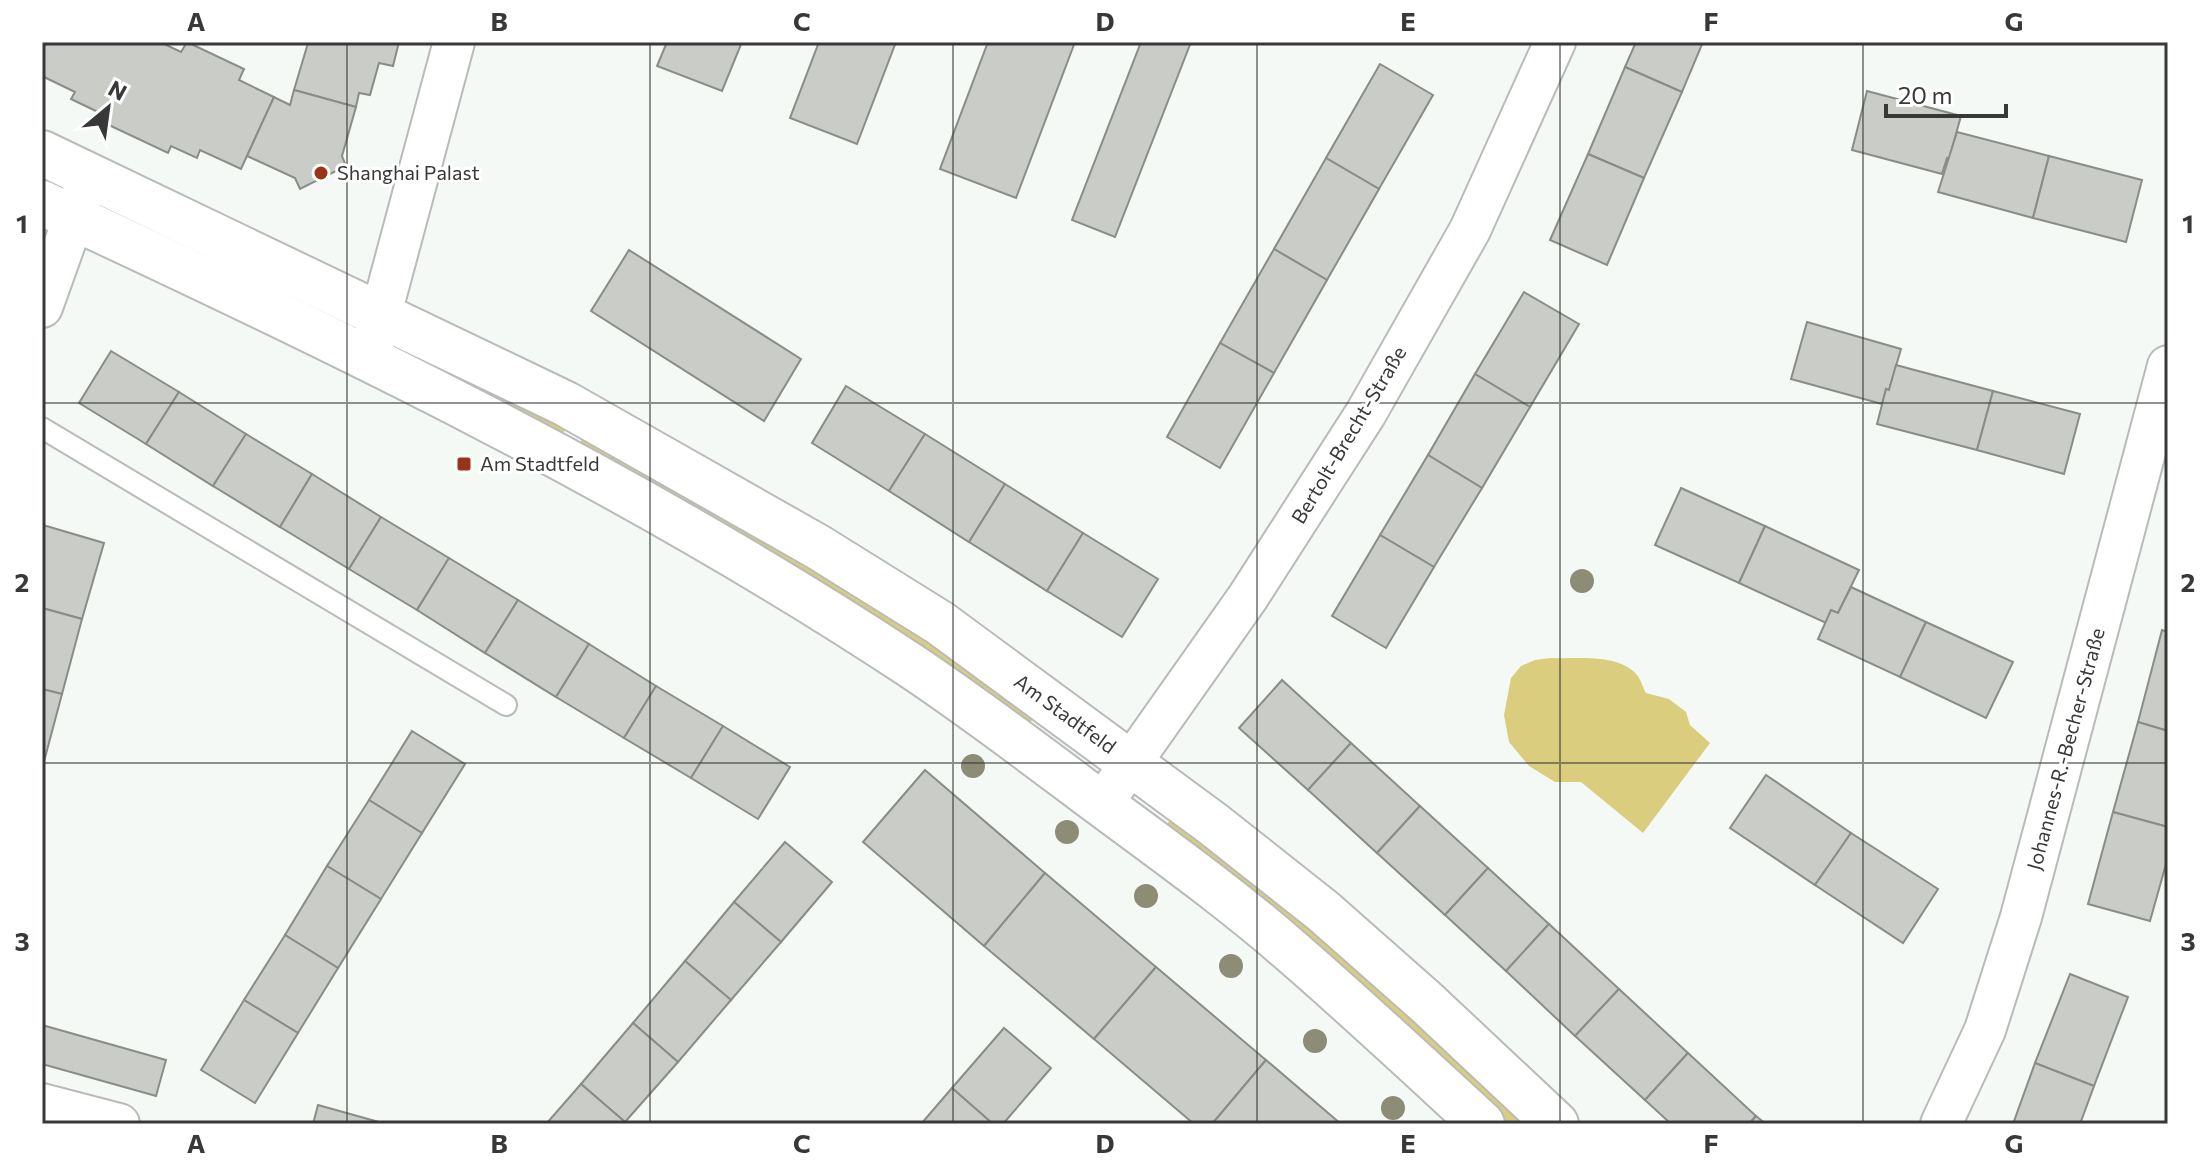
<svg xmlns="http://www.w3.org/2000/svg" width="2210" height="1166" font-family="Commissioner,sans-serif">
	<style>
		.green { fill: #dbcd7e }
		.building { fill: #caccc7; stroke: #8a8c87; stroke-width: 2 }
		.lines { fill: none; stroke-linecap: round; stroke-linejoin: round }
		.lane-casing { stroke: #b8bbb8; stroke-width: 24 }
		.street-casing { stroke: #b8bbb8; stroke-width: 44 }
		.secondary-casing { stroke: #b8bbb8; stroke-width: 48 }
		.lane { stroke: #fff; stroke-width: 20 }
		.street { stroke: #fff; stroke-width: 40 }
		.secondary { stroke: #fff; stroke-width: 44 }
		.tree { fill: #8d8c76 }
		.grid { fill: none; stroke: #373837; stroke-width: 2; stroke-opacity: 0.55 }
		.poi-dot { fill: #9b3317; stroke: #fff; stroke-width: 3 }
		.labels { text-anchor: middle; stroke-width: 6; stroke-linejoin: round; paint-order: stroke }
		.poi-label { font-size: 20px; fill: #373837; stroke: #fff; text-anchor: start }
		.street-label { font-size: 20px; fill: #373837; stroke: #fff }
		.neatline { fill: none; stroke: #373837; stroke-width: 3 }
		.grid-label { font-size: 26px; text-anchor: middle; font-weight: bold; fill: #373837 }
	</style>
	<rect width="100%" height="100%" fill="#f5f9f5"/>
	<g class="green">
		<polygon points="418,356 567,426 561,438 416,360"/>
		<path d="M 585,435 C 740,521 890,613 1036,714 L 1028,726 L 577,447 Z"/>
		<path d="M 1550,658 C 1576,659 1619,653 1637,675 C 1641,680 1643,688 1646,693 L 1669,699 L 1686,712 L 1690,725 L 1710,743 L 1643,833 L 1581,782 L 1555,782 L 1529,766 L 1509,742 L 1504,715 L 1511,678 L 1521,666 L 1535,660 Z"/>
		<polygon points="1172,817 1318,933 1527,1124 1505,1124 1425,1049 1164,829"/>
	</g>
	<g class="building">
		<polygon points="46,42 160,42 181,52 187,42 244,69 239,80 274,97 241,169 200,150 197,158 171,146 168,153 94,118 98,112 71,99 75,92 42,76 42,50"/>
		<polygon points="303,42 399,42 393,66 379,63 370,95 359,93 356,107 294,90 308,43"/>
		<polygon points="667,42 742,42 722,91 657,66"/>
		<polygon points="819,42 896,42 857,144 790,118"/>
		<polygon points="988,42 1075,42 1016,198 940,169"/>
		<polygon points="1141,42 1191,42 1115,237 1072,220"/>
		<polygon points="1636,42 1703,42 1682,92 1625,67"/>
		<polygon points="1380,64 1433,95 1379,189 1326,158"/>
		<polygon points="1625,67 1682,92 1644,178 1588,154"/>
		<polygon points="294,90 356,107 342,156 346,166 300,189 295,178 247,156 274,97 290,105"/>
		<polygon points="1867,91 1961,116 1949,159 1947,158 1942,174 1852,150"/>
		<polygon points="1957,132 2049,156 2033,218 1938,192"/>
		<polygon points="1588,154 1644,178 1607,265 1550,240"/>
		<polygon points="2049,156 2142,180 2126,242 2033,218"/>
		<polygon points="1326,158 1379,189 1327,280 1274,249"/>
		<polygon points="1274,249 1327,280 1274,373 1220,343"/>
		<polygon points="629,250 801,359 764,421 591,311"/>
		<polygon points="1524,292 1579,324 1530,407 1475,374"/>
		<polygon points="1807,322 1901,349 1889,390 1886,389 1882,404 1791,379"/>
		<polygon points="1220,343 1274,373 1220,468 1167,437"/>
		<polygon points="111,351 179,392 146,444 79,403"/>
		<polygon points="1896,365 1993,391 1977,450 1877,424 1886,389 1889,390"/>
		<polygon points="1475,374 1530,407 1482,488 1428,455"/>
		<polygon points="846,386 925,434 889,491 812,443"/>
		<polygon points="1993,391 2080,414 2064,474 1977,450"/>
		<polygon points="179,392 246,434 213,486 146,444"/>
		<polygon points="246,434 312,474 280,527 213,486"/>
		<polygon points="925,434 1005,484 969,542 889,491"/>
		<polygon points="1428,455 1482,488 1434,567 1380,535"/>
		<polygon points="312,474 381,517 349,569 280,527"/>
		<polygon points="1005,484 1083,533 1047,591 969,542"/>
		<polygon points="1681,488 1765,526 1739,583 1655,545"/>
		<polygon points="381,517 449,558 417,610 349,569"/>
		<polygon points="43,525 104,543 82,619 42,608"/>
		<polygon points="1765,526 1859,570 1838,613 1831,610 1826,623 1739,583"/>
		<polygon points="1083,533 1158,579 1122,637 1047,591"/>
		<polygon points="1380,535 1434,567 1386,648 1332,616"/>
		<polygon points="449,558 518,600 485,653 417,610"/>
		<polygon points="1851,587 1926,622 1900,677 1818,639 1831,610 1838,613"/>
		<polygon points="518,600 589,644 556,697 485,653"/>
		<polygon points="42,608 82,619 62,694 42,689"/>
		<polygon points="1926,622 2013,662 1986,718 1900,677"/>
		<polygon points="2162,630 2168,632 2168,731 2138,722"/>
		<polygon points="589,644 656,686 624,738 556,697"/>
		<polygon points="1282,680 1351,743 1308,790 1239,728"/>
		<polygon points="656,686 723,726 691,778 624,738"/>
		<polygon points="42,689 62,694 42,769"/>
		<polygon points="2138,722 2168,731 2168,827 2113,812"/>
		<polygon points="723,726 790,767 758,819 691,778"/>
		<polygon points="412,731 465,764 422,833 369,800"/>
		<polygon points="1351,743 1420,806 1377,853 1308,790"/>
		<polygon points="925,770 1045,873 984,946 863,842"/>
		<polygon points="1766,775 1851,833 1815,885 1730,828"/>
		<polygon points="369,800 422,833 381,899 327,866"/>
		<polygon points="1420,806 1488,868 1445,915 1377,853"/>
		<polygon points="2113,812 2168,827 2168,857 2150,921 2088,904"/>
		<polygon points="1851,833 1938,889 1903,943 1815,885"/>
		<polygon points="785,842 832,882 781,942 734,902"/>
		<polygon points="327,866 381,899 338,968 285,935"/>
		<polygon points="1488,868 1549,924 1506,971 1445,915"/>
		<polygon points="1045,873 1156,967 1094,1039 984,946"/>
		<polygon points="734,902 781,942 731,1000 685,961"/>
		<polygon points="1549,924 1619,989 1575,1036 1506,971"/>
		<polygon points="285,935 338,968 298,1033 244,1000"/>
		<polygon points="685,961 731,1000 678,1062 633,1023"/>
		<polygon points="1156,967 1266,1060 1212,1124 1194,1124 1094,1039"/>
		<polygon points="2070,974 2128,997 2094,1086 2035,1063"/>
		<polygon points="1619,989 1688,1053 1645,1100 1575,1036"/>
		<polygon points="244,1000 298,1033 255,1103 201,1070"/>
		<polygon points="633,1023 678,1062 625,1122 581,1084"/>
		<polygon points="42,1025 166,1060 156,1096 42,1064"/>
		<polygon points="1004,1028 1051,1068 1003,1124 993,1124 952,1088"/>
		<polygon points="1688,1053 1756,1116 1749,1124 1671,1124 1645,1100"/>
		<polygon points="1266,1060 1341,1124 1212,1124"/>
		<polygon points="2035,1063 2094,1086 2080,1124 2013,1124"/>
		<polygon points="581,1084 625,1122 624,1124 546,1124"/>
		<polygon points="952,1088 993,1124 921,1124"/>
		<polygon points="318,1105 386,1124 313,1124"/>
		<polygon points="1756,1116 1766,1124 1749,1124"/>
	</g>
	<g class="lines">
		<defs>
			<polyline id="lane" points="42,428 506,705"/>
			<g id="street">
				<polyline points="42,307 85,187"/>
				<polyline points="372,347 454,42"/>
				<polyline points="1102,804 1248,597 1366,413 1470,230 1555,42"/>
				<polyline points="42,1104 119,1124"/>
				<polyline points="1941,1124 1985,1030 2021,917 2168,366"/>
			</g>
			<g id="secondary">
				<polyline points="42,153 566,404 818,547 940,623 1213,824 1323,911 1426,1002 1556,1124"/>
				<path d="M 42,203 C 340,341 636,484 910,665 C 973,707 1032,752 1092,797 C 1159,847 1227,895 1290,950 C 1356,1007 1419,1066 1482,1124"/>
			</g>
		</defs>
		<use href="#lane" class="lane-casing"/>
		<use href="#street" class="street-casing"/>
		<use href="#secondary" class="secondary-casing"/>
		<use href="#lane" class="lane"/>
		<use href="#street" class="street"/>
		<use href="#secondary" class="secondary"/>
	</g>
	<g class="tree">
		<circle cx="1582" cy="581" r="12"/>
		<circle cx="973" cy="766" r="12"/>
		<circle cx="1067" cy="832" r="12"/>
		<circle cx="1146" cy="896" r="12"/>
		<circle cx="1231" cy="966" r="12"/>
		<circle cx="1315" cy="1041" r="12"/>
		<circle cx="1393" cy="1108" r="12"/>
	</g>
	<path class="grid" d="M 347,42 L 347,1124M 650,42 L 650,1124M 953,42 L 953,1124M 1257,42 L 1257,1124M 1560,42 L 1560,1124M 1863,42 L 1863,1124M 42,403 L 2168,403M 42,763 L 2168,763"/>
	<g class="poi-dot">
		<circle cx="321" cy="173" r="8"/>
		<rect x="456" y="456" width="16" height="16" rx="4"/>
	</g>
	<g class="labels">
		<g class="poi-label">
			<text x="337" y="180">Shanghai Palast</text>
			<text x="480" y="471">Am Stadtfeld</text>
		</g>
		<g class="street-label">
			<text transform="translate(1349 435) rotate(-59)" y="7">Bertolt-Brecht-Straße</text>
			<text transform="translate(1065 714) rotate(36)" y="7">Am Stadtfeld</text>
			<text transform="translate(2066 749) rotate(-75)" y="7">Johannes-R.-Becher-Straße</text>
		</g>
	</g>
	<rect width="2210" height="1166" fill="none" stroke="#ffffff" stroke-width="88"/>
	<g transform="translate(108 108) rotate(29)" stroke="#ffffff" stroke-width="6" paint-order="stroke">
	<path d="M0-6L14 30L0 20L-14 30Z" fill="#373837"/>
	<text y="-12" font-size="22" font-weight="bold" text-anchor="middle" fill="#373837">N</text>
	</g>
	<path d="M1886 104v12h120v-12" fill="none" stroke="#373837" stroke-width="4"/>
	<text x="1898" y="104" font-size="24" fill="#373837" stroke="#ffffff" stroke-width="6" paint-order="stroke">20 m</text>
	<rect x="44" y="44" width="2122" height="1078" class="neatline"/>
	<g class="grid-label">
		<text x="196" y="31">A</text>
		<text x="499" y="31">B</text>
		<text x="802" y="31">C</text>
		<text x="1105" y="31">D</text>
		<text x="1408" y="31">E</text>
		<text x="1711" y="31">F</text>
		<text x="2014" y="31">G</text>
		<text x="22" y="233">1</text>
		<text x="2188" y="233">1</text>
		<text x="22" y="592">2</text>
		<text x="2188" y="592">2</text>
		<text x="22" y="951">3</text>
		<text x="2188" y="951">3</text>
		<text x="196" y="1153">A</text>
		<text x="499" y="1153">B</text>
		<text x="802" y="1153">C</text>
		<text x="1105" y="1153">D</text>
		<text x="1408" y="1153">E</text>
		<text x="1711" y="1153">F</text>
		<text x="2014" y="1153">G</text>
	</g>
</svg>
